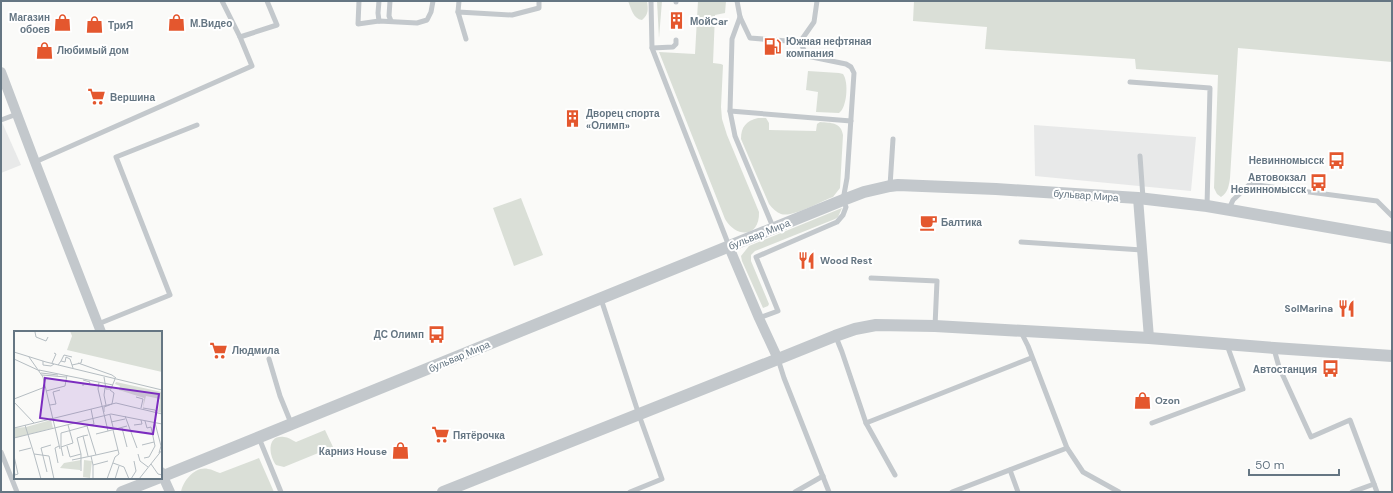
<svg xmlns="http://www.w3.org/2000/svg" width="1393" height="493" font-family="'DM Sans',sans-serif">
	<style>
		.built { fill: #e8e9e9 }
		.green { fill: #dadfd7 }
		.lines { fill: none; stroke-linecap: round; stroke-linejoin: round }
		.service { stroke: #c3c8cc; stroke-width: 5 }
		.minor { stroke: #c3c8cc; stroke-width: 10 }
		.tertiary { stroke: #c3c8cc; stroke-width: 12 }
		.labels { text-anchor: middle; stroke-width: 4; stroke-linejoin: round; paint-order: stroke }
		.poi-label { font-size: 10px; font-weight: bold; fill: #657683; stroke: #fff; text-anchor: start }
		.street-label { font-size: 10px; fill: #657683; stroke: #fff }
		.inset-road { fill: none; stroke: #b5bdc2; stroke-width: 1 }
		.view { fill: #7b2cbf; fill-opacity: 0.15; stroke: #7b2cbf; stroke-width: 2 }
		.inset-edge { fill: none; stroke: #657683; stroke-width: 2 }
	</style>
	<rect width="100%" height="100%" fill="#fafaf8"/>
	<g class="built">
		<polygon points="1,120 21,165 1,173"/>
		<polygon points="1034,125 1196,137 1191,191 1035,176"/>
	</g>
	<g class="green">
		<path d="M 628,1 L 647,1 C 648,9 649,14 642,20 C 633,19 631,8 628,1 Z"/>
		<polygon points="657,1 662,1 659,38"/>
		<path d="M 698,1 L 726,1 L 725,13 L 715,15 L 713,63 L 721,64 L 723,65 L 721,107 L 722,119 L 727,135 L 759,212 C 760,237 737,239 725,219 L 659,52 L 695,54 Z"/>
		<path d="M 914,1 L 1392,1 L 1392,62 L 1238,48 L 1230,178 C 1229,185 1228,193 1221,197 L 1217,194 L 1214,188 L 1218,75 L 1136,69 L 1135,59 L 985,49 L 987,27 L 913,21 Z"/>
		<path d="M 808,71 L 839,73 L 843,74 C 849,82 847,108 839,113 L 816,112 L 818,92 L 806,90 Z"/>
		<path d="M 758,118 L 766,118 L 769,123 L 769,130 L 816,131 L 817,124 L 820,122 C 831,123 841,122 843,135 L 840,188 L 833,197 C 821,201 792,218 781,214 C 776,212 772,208 769,204 L 741,139 C 741,127 746,121 758,118 Z"/>
		<polygon points="521,198 543,255 514,266 493,208"/>
		<polygon points="842,208 838,217 835,219 755,251 751,255 751,261 769,304 768,306 763,308 742,261 741,256 749,246"/>
		<path d="M 325,430 L 333,447 L 284,467 L 276,465 C 269,456 266,435 284,437 C 288,437 292,440 296,442 Z"/>
		<path d="M 259,458 L 274,492 L 181,492 C 183,481 195,466 208,469 C 212,469 216,472 220,473 Z"/>
	</g>
	<g class="lines">
		<g class="service">
			<polyline points="222,1 240,37"/>
			<polyline points="359,1 358,24 379,21 417,23 427,20 431,12 433,1"/>
			<polyline points="379,1 378,13 379,21"/>
			<polyline points="390,1 389,16 391,21"/>
			<polyline points="651,1 652,48 729,246"/>
			<polyline points="737,1 740,17 750,38 800,42 814,22 817,1"/>
			<polyline points="676,2 676,1"/>
			<polyline points="458,12 459,1"/>
			<polyline points="740,17 732,39 730,111 735,136 773,227"/>
			<polyline points="466,39 458,12 512,15 539,8 539,1"/>
			<polyline points="652,48 673,47 676,44 676,40"/>
			<polyline points="1130,82 1210,88 1207,206"/>
			<polyline points="730,111 851,121"/>
			<polyline points="1,120 17,114"/>
			<polyline points="1140,156 1143,198"/>
			<polyline points="35,162 252,66 240,37 277,25 267,1"/>
			<polyline points="890,186 893,139"/>
			<polyline points="1229,209 1233,200 1250,184 1377,201 1392,216"/>
			<polyline points="1021,242 1142,250"/>
			<polyline points="871,278 937,281 935,326"/>
			<polyline points="601,299 639,415 662,479 630,492"/>
			<polyline points="759,318 778,311 756,257 837,222 843,215 846,207 843,200 847,178 854,73 851,67 846,64 807,56 800,42"/>
			<polyline points="98,324 170,295 116,157 197,125"/>
			<polyline points="1021,332 1028,346 1067,448 1083,472 1119,492"/>
			<polyline points="836,337 842,352 866,423 895,475"/>
			<polyline points="1274,349 1279,367 1311,437 1350,420 1377,492"/>
			<polyline points="269,359 280,396 291,423"/>
			<polyline points="778,359 784,378 829,492"/>
			<polyline points="866,423 1031,358"/>
			<polyline points="1152,423 1243,389 1227,345"/>
			<polyline points="259,438 281,492"/>
			<polyline points="1,452 17,492"/>
			<polyline points="1010,470 1018,492"/>
			<polyline points="795,492 823,476"/>
			<polyline points="952,492 1067,448"/>
			<polyline points="1352,492 1374,484"/>
		</g>
		<g class="minor">
			<polyline points="1,72 35,162 101,332"/>
			<polyline points="1138,198 1149,338"/>
			<polyline points="729,247 759,318 778,359"/>
			<polyline points="161,472 170,492"/>
		</g>
		<g class="tertiary">
			<polyline points="161,477 843,200 864,192 890,186 898,185 996,189 1138,198 1207,206 1392,238"/>
			<polyline points="122,492 158,478"/>
			<polyline points="443,492 778,359 835,336 855,329 876,325 935,326 1149,338 1274,348 1392,356"/>
		</g>
	</g>
	<defs>
		<symbol id="building-bare" viewBox="-9 -9 18 18"><path d="M-4-6H4V6H1V3H-1V6H-4ZM-2.5-4.3h1.7v1.8h-1.7ZM.8-4.3h1.7v1.8H.8ZM-2.5-1h1.7V.8h-1.7ZM.8-1h1.7V.8H.8Z" fill="#e4572e" stroke="#fff" stroke-width="2.5" paint-order="stroke"/></symbol>
		<symbol id="shop-bare" viewBox="-9 -9 18 18"><path d="M-5-2.5h2.3a2.7 3.5 0 0 1 5.4 0H5L5.5 6h-11ZM-1.5-2.5h3a1.5 2.3 0 0 0-3 0Z" fill="#e4572e" stroke="#fff" stroke-width="2.5" paint-order="stroke"/></symbol>
		<symbol id="fuel-bare" viewBox="-9 -9 18 18"><path d="M-5.5-6h7V0h2V4h1.3V-2.5L3-4.5l.8-.8L6-3V5H2.5V1h-1V6h-7ZM-4.2-4.7v3.2H.2V-4.7Z" fill="#e4572e" stroke="#fff" stroke-width="2.5" paint-order="stroke"/></symbol>
		<symbol id="supermarket-bare" viewBox="-9 -9 18 18"><path d="M-6-5.5h2.5l.6 2H6L4.5 2H-2.5L-4.4-4H-6ZM-1.5 3.2a1.3 1.3 0 1 0 .1 0ZM3 3.2a1.3 1.3 0 1 0 .1 0Z" fill="#e4572e" stroke="#fff" stroke-width="2.5" paint-order="stroke"/></symbol>
		<symbol id="bus-bare" viewBox="-9 -9 18 18"><path d="M-5-6H5V4H4V6H2V4H-2V6H-4V4H-5ZM-3.5-4V0h7V-4ZM-3.5 1.2v1.5H-2V1.2ZM2 1.2v1.5H3.5V1.2Z" fill="#e4572e" stroke="#fff" stroke-width="2.5" paint-order="stroke"/></symbol>
		<symbol id="cafe-bare" viewBox="-9 -9 18 18"><path d="M-5.5-4.5H6V0H3Q3 3.5 0 3.5H-2.5Q-5.5 3.5-5.5 0ZM3-3.2v2h1.7v-2ZM-6 4.5H4V6H-6Z" fill="#e4572e" stroke="#fff" stroke-width="2.5" paint-order="stroke"/></symbol>
		<symbol id="restaurant-bare" viewBox="-9 -9 18 18"><path d="M-5-6h1v4h1v-4h1v4h1v-4h1v5L-1.5 .5V6h-2V.5L-5-1ZM5-6V6H3V1.5H1.5Q1.5-4 5-6Z" fill="#e4572e" stroke="#fff" stroke-width="2.5" paint-order="stroke"/></symbol>
	</defs>
	<g fill-rule="evenodd">
		<use href="#building-bare" x="664" y="8" width="25" height="25"/>
		<use href="#shop-bare" x="50" y="10" width="25" height="25"/>
		<use href="#shop-bare" x="164" y="10" width="25" height="25"/>
		<use href="#shop-bare" x="82" y="12" width="25" height="25"/>
		<use href="#fuel-bare" x="760" y="34" width="25" height="25"/>
		<use href="#shop-bare" x="32" y="38" width="25" height="25"/>
		<use href="#supermarket-bare" x="84" y="84" width="25" height="25"/>
		<use href="#building-bare" x="560" y="106" width="25" height="25"/>
		<use href="#bus-bare" x="1324" y="148" width="25" height="25"/>
		<use href="#bus-bare" x="1306" y="170" width="25" height="25"/>
		<use href="#cafe-bare" x="916" y="210" width="25" height="25"/>
		<use href="#restaurant-bare" x="794" y="248" width="25" height="25"/>
		<use href="#restaurant-bare" x="1334" y="296" width="25" height="25"/>
		<use href="#bus-bare" x="424" y="322" width="25" height="25"/>
		<use href="#supermarket-bare" x="206" y="338" width="25" height="25"/>
		<use href="#bus-bare" x="1318" y="356" width="25" height="25"/>
		<use href="#shop-bare" x="1130" y="388" width="25" height="25"/>
		<use href="#supermarket-bare" x="428" y="422" width="25" height="25"/>
		<use href="#shop-bare" x="388" y="438" width="25" height="25"/>
	</g>
	<g class="labels">
		<g class="poi-label">
			<text x="50" y="21" text-anchor="end">Магазин<tspan x="50" dy="12">обоев</tspan></text>
			<text x="690" y="25">МойCar</text>
			<text x="190" y="27">М.Видео</text>
			<text x="108" y="29">ТриЯ</text>
			<text x="786" y="45">Южная нефтяная<tspan x="786" dy="12">компания</tspan></text>
			<text x="57" y="54">Любимый дом</text>
			<text x="110" y="101">Вершина</text>
			<text x="586" y="117">Дворец спорта<tspan x="586" dy="12">«Олимп»</tspan></text>
			<text x="1324" y="164" text-anchor="end">Невинномысск</text>
			<text x="1306" y="181" text-anchor="end">Автовокзал<tspan x="1306" dy="12">Невинномысск</tspan></text>
			<text x="941" y="226">Балтика</text>
			<text x="820" y="264">Wood Rest</text>
			<text x="1333" y="312" text-anchor="end">SolMarina</text>
			<text x="424" y="338" text-anchor="end">ДС Олимп</text>
			<text x="232" y="354">Людмила</text>
			<text x="1317" y="373" text-anchor="end">Автостанция</text>
			<text x="1155" y="404">Ozon</text>
			<text x="453" y="439">Пятёрочка</text>
			<text x="387" y="455" text-anchor="end">Карниз House</text>
		</g>
		<g class="street-label">
			<text transform="translate(1086 195) rotate(4)" y="4">бульвар Мира</text>
			<text transform="translate(759 234) rotate(-22)" y="4">бульвар Мира</text>
			<text transform="translate(459 356) rotate(-23)" y="4">бульвар Мира</text>
		</g>
	</g>
	<g transform="translate(14 331)">
		<rect width="148" height="148" fill="#fafaf8"/>
		<path d="M 56,0 L 148,0 L 148,41 L 53,19 L 58,5 ZM 102,51 L 148,61 L 148,82 L 144,81 L 146,68 L 132,65 L 129,77 L 130,67 L 105,59 L 106,55 L 101,53 ZM 37,89 L 39,97 L 0,107 L 0,97 L 12,96 ZM 67,129 L 66,139 L 46,137 L 50,132 ZM 70,129 L 78,130 L 76,147 L 69,146 Z" fill="#dadfd7"/>
		<path class="inset-road" d="M 19,0 L 32,0M 21,1 L 22,6 L 32,10 L 34,6M 0,21 L 32,31 L 148,59M 15,26 L 29,46 L 46,118M 0,28 L 26,40M 29,30 L 29,34 L 37,35 L 40,33M 47,30 L 50,24 L 58,26M 38,32 L 42,23 L 40,22M 64,32 L 98,44 L 102,47M 44,34 L 47,30 L 51,31 L 52,26 L 56,28 L 59,37M 58,34 L 67,32 L 68,28M 25,39 L 99,54M 27,42 L 44,44M 28,44 L 52,46M 90,46 L 92,58 L 97,58 L 101,48M 69,55 L 69,53 L 75,53 L 76,51 L 69,49M 91,57 L 90,64 L 92,74M 32,60 L 51,55 L 53,44M 122,66 L 129,68 L 127,77M 0,68 L 31,56M 0,71 L 20,92M 36,74 L 42,73 L 39,61 L 46,59M 129,77 L 141,79 L 143,82M 90,81 L 90,76 L 98,73 L 100,62 L 96,59M 96,84 L 99,96M 111,85 L 123,117M 97,91 L 111,88M 141,92 L 147,115 L 145,122M 11,94 L 20,123M 120,94 L 128,93 L 127,89M 0,97 L 102,72 L 148,83M 108,97 L 113,116M 94,100 L 113,95M 82,103 L 94,100 L 84,58 L 85,51M 0,107 L 97,83 L 148,93M 128,114 L 140,111M 53,115 L 56,126 L 67,123 L 67,140M 47,116 L 47,102 L 80,93 L 77,78M 5,120 L 17,117M 67,123 L 63,107 L 69,105M 124,123 L 126,130 L 134,136M 82,124 L 104,119M 0,125 L 4,143 L 1,144 L 0,139M 49,125 L 47,116 L 59,112 L 54,94M 74,125 L 69,105 L 74,104M 77,125 L 79,134 L 94,130M 130,127 L 135,126 L 141,115 L 137,96 L 133,97 L 131,90M 58,129 L 82,124 L 73,95M 44,132 L 41,117 L 45,115M 99,132 L 110,136 L 115,148M 137,133 L 144,143 L 148,144M 33,141 L 27,117 L 37,114M 27,148 L 20,123 L 35,125 L 40,148M 79,148 L 79,134M 93,148 L 101,126 L 105,123 L 99,99M 101,148 L 105,135M 117,148 L 122,140 L 120,130M 125,148 L 148,119"/>
		<path class="view" d="M 31,47 L 145,63 L 139,103 L 26,87 Z"/>
		<rect width="148" height="148" class="inset-edge"/>
	</g>
	<rect width="1393" height="493" fill="none" stroke="#657683" stroke-width="4"/>
	<path d="M1249 469v6h90v-6" fill="none" stroke="#657683" stroke-width="2"/>
	<text x="1255" y="469" font-size="12" fill="#657683" stroke="#ffffff" stroke-width="3" paint-order="stroke">50 m</text>
</svg>
